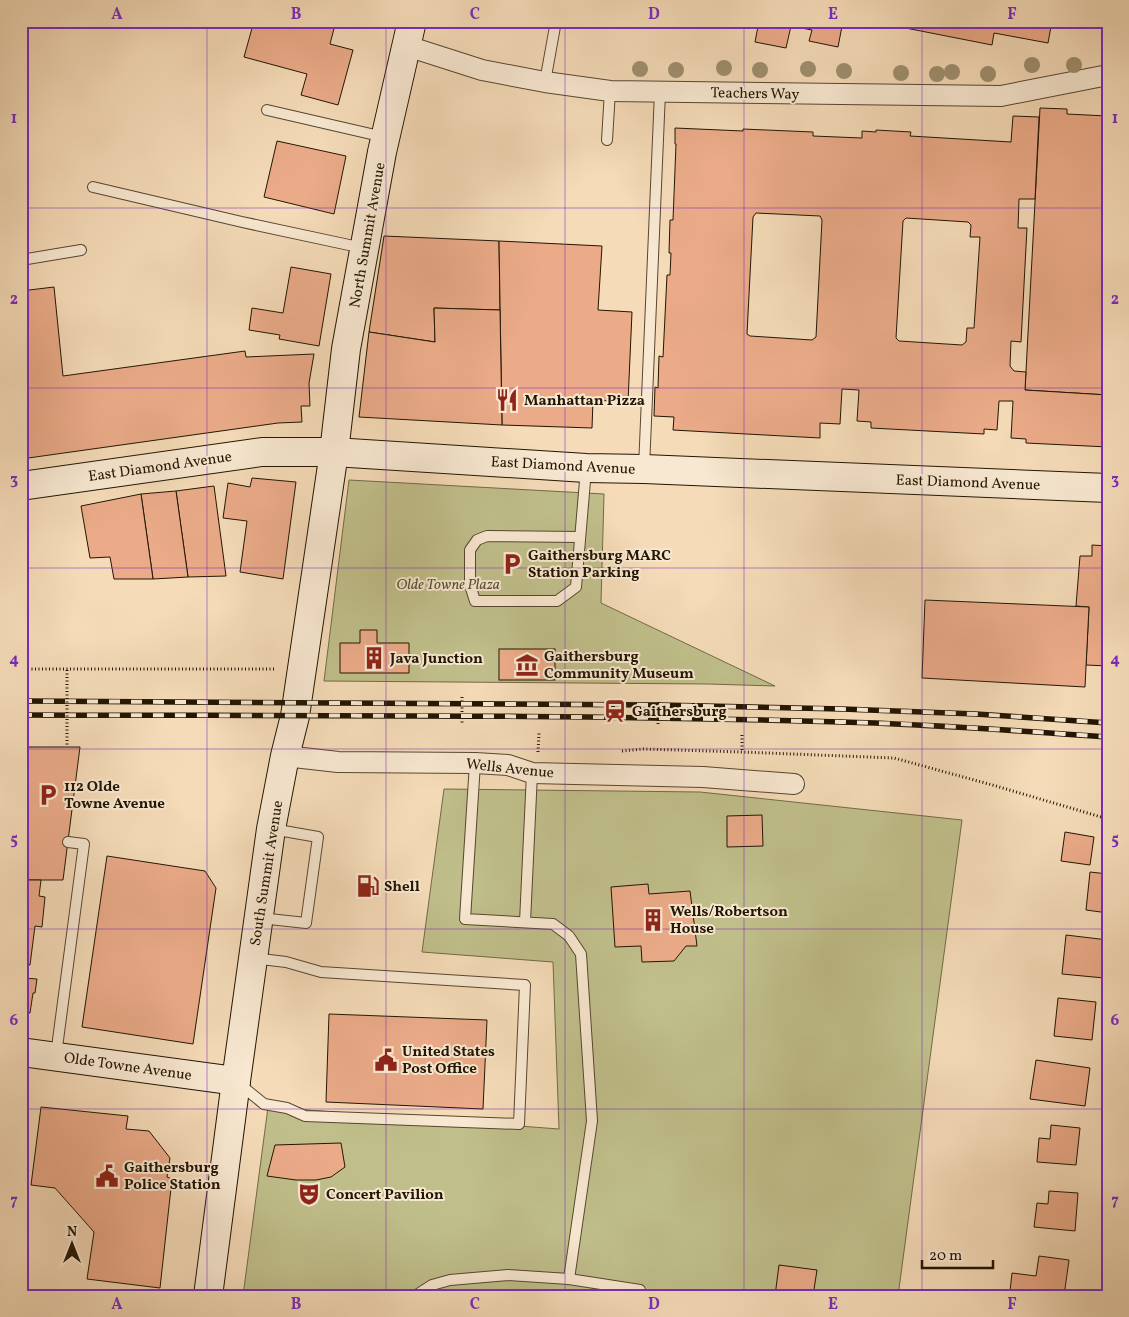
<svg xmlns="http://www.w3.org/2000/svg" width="1129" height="1317" font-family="Vollkorn,serif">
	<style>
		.green { fill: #c0bf8b; stroke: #716a47 }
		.building { fill: #ebab89; stroke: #221503; fill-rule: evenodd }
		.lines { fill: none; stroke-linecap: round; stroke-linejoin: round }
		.lane-casing { stroke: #574630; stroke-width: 12 }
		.street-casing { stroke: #574630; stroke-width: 22 }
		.secondary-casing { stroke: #221503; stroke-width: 30 }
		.path { stroke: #221503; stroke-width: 3; stroke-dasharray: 1 2.5; stroke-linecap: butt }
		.lane { stroke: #f8e8d1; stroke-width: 10 }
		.street { stroke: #f8e8d1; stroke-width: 20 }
		.secondary { stroke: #f8e8d1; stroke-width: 28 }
		.rail-casing { stroke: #221503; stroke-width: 5.5 }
		.rail { stroke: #f8e8d1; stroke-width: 4; stroke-dasharray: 11; stroke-linecap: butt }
		.path-bridge { stroke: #221503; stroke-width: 3; stroke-dasharray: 1 2.5; stroke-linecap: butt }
		.tree { fill: #9f8f6f }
		.grid { fill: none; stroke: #7b2cbf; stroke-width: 1; stroke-opacity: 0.55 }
		.labels { text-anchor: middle; stroke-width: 4; stroke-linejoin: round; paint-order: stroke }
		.street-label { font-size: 15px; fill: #221503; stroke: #f8e8d1 }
		.poi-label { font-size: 15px; font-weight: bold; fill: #221503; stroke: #f8e8d1; text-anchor: start }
		.park-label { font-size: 15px; font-style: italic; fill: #595033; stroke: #f8e8d1 }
		.neatline { fill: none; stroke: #7b2cbf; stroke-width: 2 }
		.grid-label { font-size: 16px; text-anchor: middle; font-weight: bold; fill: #7b2cbf }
	</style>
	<rect width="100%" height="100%" fill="#f5dbb8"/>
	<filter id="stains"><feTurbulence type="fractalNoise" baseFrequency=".004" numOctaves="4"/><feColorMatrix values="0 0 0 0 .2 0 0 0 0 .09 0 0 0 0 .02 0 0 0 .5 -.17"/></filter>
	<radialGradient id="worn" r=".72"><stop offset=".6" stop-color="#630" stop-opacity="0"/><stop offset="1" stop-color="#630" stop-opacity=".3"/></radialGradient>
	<g class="green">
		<polygon points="349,480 604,494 601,603 775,686 708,684 324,681"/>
		<polygon points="444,789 700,792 962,820 898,1296 243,1296 268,1107 559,1129 553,962 422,952"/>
	</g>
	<g class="building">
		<polygon points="254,21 336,21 330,44 353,50 338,105 301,95 307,74 244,57"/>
		<polygon points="759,21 843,21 838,47 809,41 812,30 791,26 786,48 755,42"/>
		<polygon points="870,21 1052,21 1048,43 994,33 992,45"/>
		<polygon points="1040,108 1067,109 1067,114 1107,116 1108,112 1108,395 1025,390"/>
		<path d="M 1013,116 L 1039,117 L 1035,199 L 1019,199 L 1018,228 L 1027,228 L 1021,342 L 1011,341 L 1010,366 L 1014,371 L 1026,372 L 1025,390 L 1108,395 L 1108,447 L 1026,443 L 1026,439 L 1011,438 L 1013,401 L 999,401 L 997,430 L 984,429 L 984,434 L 871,428 L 871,422 L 857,421 L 859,390 L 842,389 L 840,424 L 820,423 L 820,438 L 673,430 L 674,417 L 654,416 L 655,387 L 658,388 L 659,356 L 663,357 L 667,275 L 670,275 L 671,253 L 669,253 L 670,220 L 673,220 L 676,144 L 675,144 L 675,128 L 743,131 L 743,129 L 813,132 L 813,136 L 862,138 L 862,131 L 876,132 L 876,130 L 911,132 L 910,136 L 1011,142 ZM 756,213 L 820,216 L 822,220 L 816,337 L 812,340 L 750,336 L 747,334 L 753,217 ZM 906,218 L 968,222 L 971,225 L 970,237 L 980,237 L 974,328 L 967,328 L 966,342 L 962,345 L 899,341 L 896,338 L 903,221 Z"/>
		<polygon points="277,141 346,156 334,214 264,197"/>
		<polygon points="384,236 499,241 500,310 434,308 435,342 369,332"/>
		<polygon points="499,241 602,246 598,310 632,312 628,402 593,400 592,428 502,425"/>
		<polygon points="291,267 331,274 319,346 279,339 280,335 249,330 252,308 283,313"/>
		<polygon points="54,287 63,376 245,351 246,357 314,354 309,383 310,406 301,406 302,422 278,423 21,459 21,340 26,339 21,291"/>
		<polygon points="434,308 500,310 502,425 359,417 369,332 435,342"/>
		<polygon points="252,478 296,482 283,579 240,572 247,521 223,518 228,483 250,487"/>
		<polygon points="214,486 226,576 188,577 176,491"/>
		<polygon points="176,491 188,577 153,579 141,494"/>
		<polygon points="141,494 153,579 114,579 110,557 90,558 81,506"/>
		<polygon points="1092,545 1108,546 1108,666 1086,665 1089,607 1076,606 1080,556 1092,556"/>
		<polygon points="21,547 26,581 21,581"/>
		<polygon points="925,600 1089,607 1085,687 922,678"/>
		<polygon points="360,630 377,630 377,643 409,643 409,673 340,673 340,643 360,643"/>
		<rect x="499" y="649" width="56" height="31"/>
		<polygon points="21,747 80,747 63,880 21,880"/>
		<polygon points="762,815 763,846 727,847 727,816"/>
		<polygon points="1065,832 1094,837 1090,865 1061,861"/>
		<polygon points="107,856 205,871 216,888 193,1044 82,1027"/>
		<polygon points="1090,872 1108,874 1108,913 1086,910"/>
		<polygon points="21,880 41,880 39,896 45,897 42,927 35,926 30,965 24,964 23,978 37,979 35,993 33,993 30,1013 24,1012 23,1019 21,1019"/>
		<polygon points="648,884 649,894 690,891 697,946 686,946 674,961 642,962 641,946 615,947 611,887"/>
		<polygon points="1066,935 1108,940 1104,978 1062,974"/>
		<polygon points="1058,998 1096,1002 1092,1040 1054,1036"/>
		<polygon points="329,1014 487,1020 483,1109 326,1102"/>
		<polygon points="1036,1060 1090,1068 1085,1106 1030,1099"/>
		<polygon points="41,1107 128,1116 126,1129 149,1131 170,1158 167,1177 172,1179 160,1288 87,1279 94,1232 55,1188 31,1185"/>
		<polygon points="1051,1125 1080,1128 1076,1165 1037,1162 1039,1138 1050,1139"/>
		<polygon points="341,1143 345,1167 331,1177 316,1180 296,1180 267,1176 275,1145"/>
		<polygon points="1049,1191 1078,1193 1075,1231 1034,1227 1037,1203 1048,1204"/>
		<polygon points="1039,1256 1069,1260 1064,1296 1045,1296 1010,1291 1012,1273 1036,1276"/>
		<polygon points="779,1265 817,1270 813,1296 775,1296"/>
	</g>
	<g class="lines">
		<defs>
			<g id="lane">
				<polyline points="545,82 556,21"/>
				<polyline points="267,110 384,137"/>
				<polyline points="607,140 610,91"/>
				<polyline points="93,187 242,222 363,248"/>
				<polyline points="21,260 81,250"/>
				<polyline points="644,468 660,92"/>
				<polyline points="579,537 487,536 477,540 470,550 470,585 475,601 557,601 576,587 586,469"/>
				<polyline points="475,763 465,919 553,924 569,936 581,954 592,1121 569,1279"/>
				<polyline points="260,918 306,923 318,837 272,829"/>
				<polyline points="525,922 532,773"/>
				<polyline points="56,1055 84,844 68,842"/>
				<polyline points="238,1083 264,1104 287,1108 305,1116 519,1124 525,985 321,972 286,962 253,958"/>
				<polyline points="415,1296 432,1285 450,1280 508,1275 569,1279 640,1290"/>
			</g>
			<g id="street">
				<polyline points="407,46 482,70 545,82 610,91 1001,96 1108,75"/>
				<polyline points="285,756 338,762 475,763 508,765 532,773 703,777 794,784"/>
			</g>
			<g id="secondary">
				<polyline points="21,486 262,452 334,452 586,468 644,469 1108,488"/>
				<polyline points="21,1052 236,1081"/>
				<polyline points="208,1296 236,1081 271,829 285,756 295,716 334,452 346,349 382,152 412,21"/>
			</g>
		</defs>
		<use href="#lane" class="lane-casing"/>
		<use href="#street" class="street-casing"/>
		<use href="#secondary" class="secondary-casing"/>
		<g class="path">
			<polyline points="21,669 276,669"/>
			<polyline points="462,697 462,723"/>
			<polyline points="658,724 659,700"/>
			<polyline points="742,735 742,752"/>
			<polyline points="622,751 643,749 742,752 894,758 996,786 1108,819"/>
			<polyline points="538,752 539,733"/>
		</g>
		<use href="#lane" class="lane"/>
		<use href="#street" class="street"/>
		<use href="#secondary" class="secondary"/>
		<defs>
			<g id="rail">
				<polyline points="21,701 659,705 842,709 976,714 1108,723"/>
				<path d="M 21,715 C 294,716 568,714 841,722 C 930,724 1019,731 1108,737"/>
			</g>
		</defs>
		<use href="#rail" class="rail-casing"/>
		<use href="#rail" class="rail"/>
		<polyline class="path-bridge" points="67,670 67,747"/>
	</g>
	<g class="tree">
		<circle cx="1032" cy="65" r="8"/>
		<circle cx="1074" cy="65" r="8"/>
		<circle cx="724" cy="68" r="8"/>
		<circle cx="640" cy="69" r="8"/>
		<circle cx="808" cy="69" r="8"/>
		<circle cx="676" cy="70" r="8"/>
		<circle cx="760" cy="70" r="8"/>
		<circle cx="844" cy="71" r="8"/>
		<circle cx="952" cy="72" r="8"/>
		<circle cx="901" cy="73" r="8"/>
		<circle cx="937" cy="74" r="8"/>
		<circle cx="988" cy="74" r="8"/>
	</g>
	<path class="grid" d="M 207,21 L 207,1296M 386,21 L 386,1296M 565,21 L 565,1296M 744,21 L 744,1296M 922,21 L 922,1296M 21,208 L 1108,208M 21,388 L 1108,388M 21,568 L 1108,568M 21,749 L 1108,749M 21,929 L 1108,929M 21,1109 L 1108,1109"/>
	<defs>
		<symbol id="restaurant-bare" viewBox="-9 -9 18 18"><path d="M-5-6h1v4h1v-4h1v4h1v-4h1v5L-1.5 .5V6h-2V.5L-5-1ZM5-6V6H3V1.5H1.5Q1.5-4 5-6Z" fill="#8f2418" stroke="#f8e8d1" stroke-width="2.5" paint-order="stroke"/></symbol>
		<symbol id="parking-bare" viewBox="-9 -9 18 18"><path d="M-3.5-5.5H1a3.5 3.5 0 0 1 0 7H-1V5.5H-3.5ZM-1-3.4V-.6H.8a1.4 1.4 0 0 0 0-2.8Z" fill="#8f2418" stroke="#f8e8d1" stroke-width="2.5" paint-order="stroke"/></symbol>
		<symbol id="building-bare" viewBox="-9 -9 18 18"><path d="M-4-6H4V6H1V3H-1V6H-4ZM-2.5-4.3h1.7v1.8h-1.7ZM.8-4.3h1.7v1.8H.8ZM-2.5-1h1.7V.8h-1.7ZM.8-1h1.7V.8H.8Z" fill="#8f2418" stroke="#f8e8d1" stroke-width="2.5" paint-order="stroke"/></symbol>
		<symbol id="museum-bare" viewBox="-9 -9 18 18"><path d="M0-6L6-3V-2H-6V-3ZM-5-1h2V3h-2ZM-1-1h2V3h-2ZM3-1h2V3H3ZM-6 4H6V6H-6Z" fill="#8f2418" stroke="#f8e8d1" stroke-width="2.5" paint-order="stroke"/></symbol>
		<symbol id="station-bare" viewBox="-9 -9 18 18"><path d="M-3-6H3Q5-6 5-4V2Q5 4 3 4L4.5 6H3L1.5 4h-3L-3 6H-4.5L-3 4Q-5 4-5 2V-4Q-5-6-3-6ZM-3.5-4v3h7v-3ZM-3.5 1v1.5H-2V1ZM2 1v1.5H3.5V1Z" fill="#8f2418" stroke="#f8e8d1" stroke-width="2.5" paint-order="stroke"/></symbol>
		<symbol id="fuel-bare" viewBox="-9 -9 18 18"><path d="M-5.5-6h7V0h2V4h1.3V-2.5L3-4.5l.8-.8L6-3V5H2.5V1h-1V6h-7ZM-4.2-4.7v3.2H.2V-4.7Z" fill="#8f2418" stroke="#f8e8d1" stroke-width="2.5" paint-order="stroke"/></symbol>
		<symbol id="civic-bare" viewBox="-9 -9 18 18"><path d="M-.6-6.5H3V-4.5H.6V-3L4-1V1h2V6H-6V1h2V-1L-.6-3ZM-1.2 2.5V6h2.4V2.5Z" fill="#8f2418" stroke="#f8e8d1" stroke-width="2.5" paint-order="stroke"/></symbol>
		<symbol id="theatre-bare" viewBox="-9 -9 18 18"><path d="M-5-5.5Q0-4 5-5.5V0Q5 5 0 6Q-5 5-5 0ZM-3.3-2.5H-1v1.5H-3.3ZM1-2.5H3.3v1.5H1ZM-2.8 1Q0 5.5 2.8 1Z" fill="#8f2418" stroke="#f8e8d1" stroke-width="2.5" paint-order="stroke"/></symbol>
	</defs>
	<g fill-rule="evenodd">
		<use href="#restaurant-bare" x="491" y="384" width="32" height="32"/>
		<use href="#parking-bare" x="496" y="548" width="32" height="32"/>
		<use href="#building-bare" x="358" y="642" width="32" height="32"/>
		<use href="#museum-bare" x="511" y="649" width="32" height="32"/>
		<use href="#station-bare" x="599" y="695" width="32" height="32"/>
		<use href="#parking-bare" x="32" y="779" width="32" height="32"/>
		<use href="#fuel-bare" x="352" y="870" width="32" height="32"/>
		<use href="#building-bare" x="637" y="904" width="32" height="32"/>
		<use href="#civic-bare" x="370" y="1044" width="32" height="32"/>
		<use href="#civic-bare" x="91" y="1160" width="32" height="32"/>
		<use href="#theatre-bare" x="293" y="1178" width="32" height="32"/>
	</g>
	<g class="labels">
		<g class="street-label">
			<text transform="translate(755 93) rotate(1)" y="5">Teachers Way</text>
			<text transform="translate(367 235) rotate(-80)" y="5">North Summit Avenue</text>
			<text transform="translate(563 465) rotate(3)" y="5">East Diamond Avenue</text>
			<text transform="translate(160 466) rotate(-8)" y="5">East Diamond Avenue</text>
			<text transform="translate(968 482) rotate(2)" y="5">East Diamond Avenue</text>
			<text transform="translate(510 768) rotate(6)" y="5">Wells Avenue</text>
			<text transform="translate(266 873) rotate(-81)" y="5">South Summit Avenue</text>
			<text transform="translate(128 1066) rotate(8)" y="5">Olde Towne Avenue</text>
		</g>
		<g class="poi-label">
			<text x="524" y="405">Manhattan Pizza</text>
			<text x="528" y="560">Gaithersburg MARC<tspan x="528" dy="17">Station Parking</tspan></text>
			<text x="544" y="661">Gaithersburg<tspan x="544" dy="17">Community Museum</tspan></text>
			<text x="390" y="663">Java Junction</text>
			<text x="632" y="716">Gaithersburg</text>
			<text x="64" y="791">112 Olde<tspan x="64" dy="17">Towne Avenue</tspan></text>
			<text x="384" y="891">Shell</text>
			<text x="670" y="916">Wells/Robertson<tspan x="670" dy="17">House</tspan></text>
			<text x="402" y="1056">United States<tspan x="402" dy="17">Post Office</tspan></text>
			<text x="124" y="1172">Gaithersburg<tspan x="124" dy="17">Police Station</tspan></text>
			<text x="326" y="1199">Concert Pavilion</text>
		</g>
		<g class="park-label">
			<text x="448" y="589">Olde Towne Plaza</text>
		</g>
	</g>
	<rect width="1129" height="1317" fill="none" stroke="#f5dbb8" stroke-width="55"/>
	<g transform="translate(72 1244)" stroke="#f8e8d1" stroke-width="4" paint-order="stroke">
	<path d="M0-4L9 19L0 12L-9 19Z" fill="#221503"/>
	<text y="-8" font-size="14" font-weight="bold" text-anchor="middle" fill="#221503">N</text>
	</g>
	<path d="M922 1260v8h71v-8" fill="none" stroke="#221503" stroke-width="2.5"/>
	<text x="929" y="1260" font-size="15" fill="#221503" stroke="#f8e8d1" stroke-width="4" paint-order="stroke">20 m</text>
	<rect x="28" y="28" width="1074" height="1262" class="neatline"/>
	<g class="grid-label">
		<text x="117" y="19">A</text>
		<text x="296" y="19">B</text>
		<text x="475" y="19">C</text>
		<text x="654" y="19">D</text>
		<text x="833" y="19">E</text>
		<text x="1012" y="19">F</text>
		<text x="14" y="123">1</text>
		<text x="1115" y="123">1</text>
		<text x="14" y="304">2</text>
		<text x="1115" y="304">2</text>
		<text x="14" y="484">3</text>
		<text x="1115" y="484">3</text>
		<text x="14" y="664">4</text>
		<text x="1115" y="664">4</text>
		<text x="14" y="844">5</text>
		<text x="1115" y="844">5</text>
		<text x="14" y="1025">6</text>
		<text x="1115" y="1025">6</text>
		<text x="14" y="1205">7</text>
		<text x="1115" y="1205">7</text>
		<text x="117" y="1309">A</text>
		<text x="296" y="1309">B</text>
		<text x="475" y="1309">C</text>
		<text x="654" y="1309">D</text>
		<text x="833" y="1309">E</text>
		<text x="1012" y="1309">F</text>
	</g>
	<rect width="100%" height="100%" filter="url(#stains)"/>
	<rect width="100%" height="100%" fill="url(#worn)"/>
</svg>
